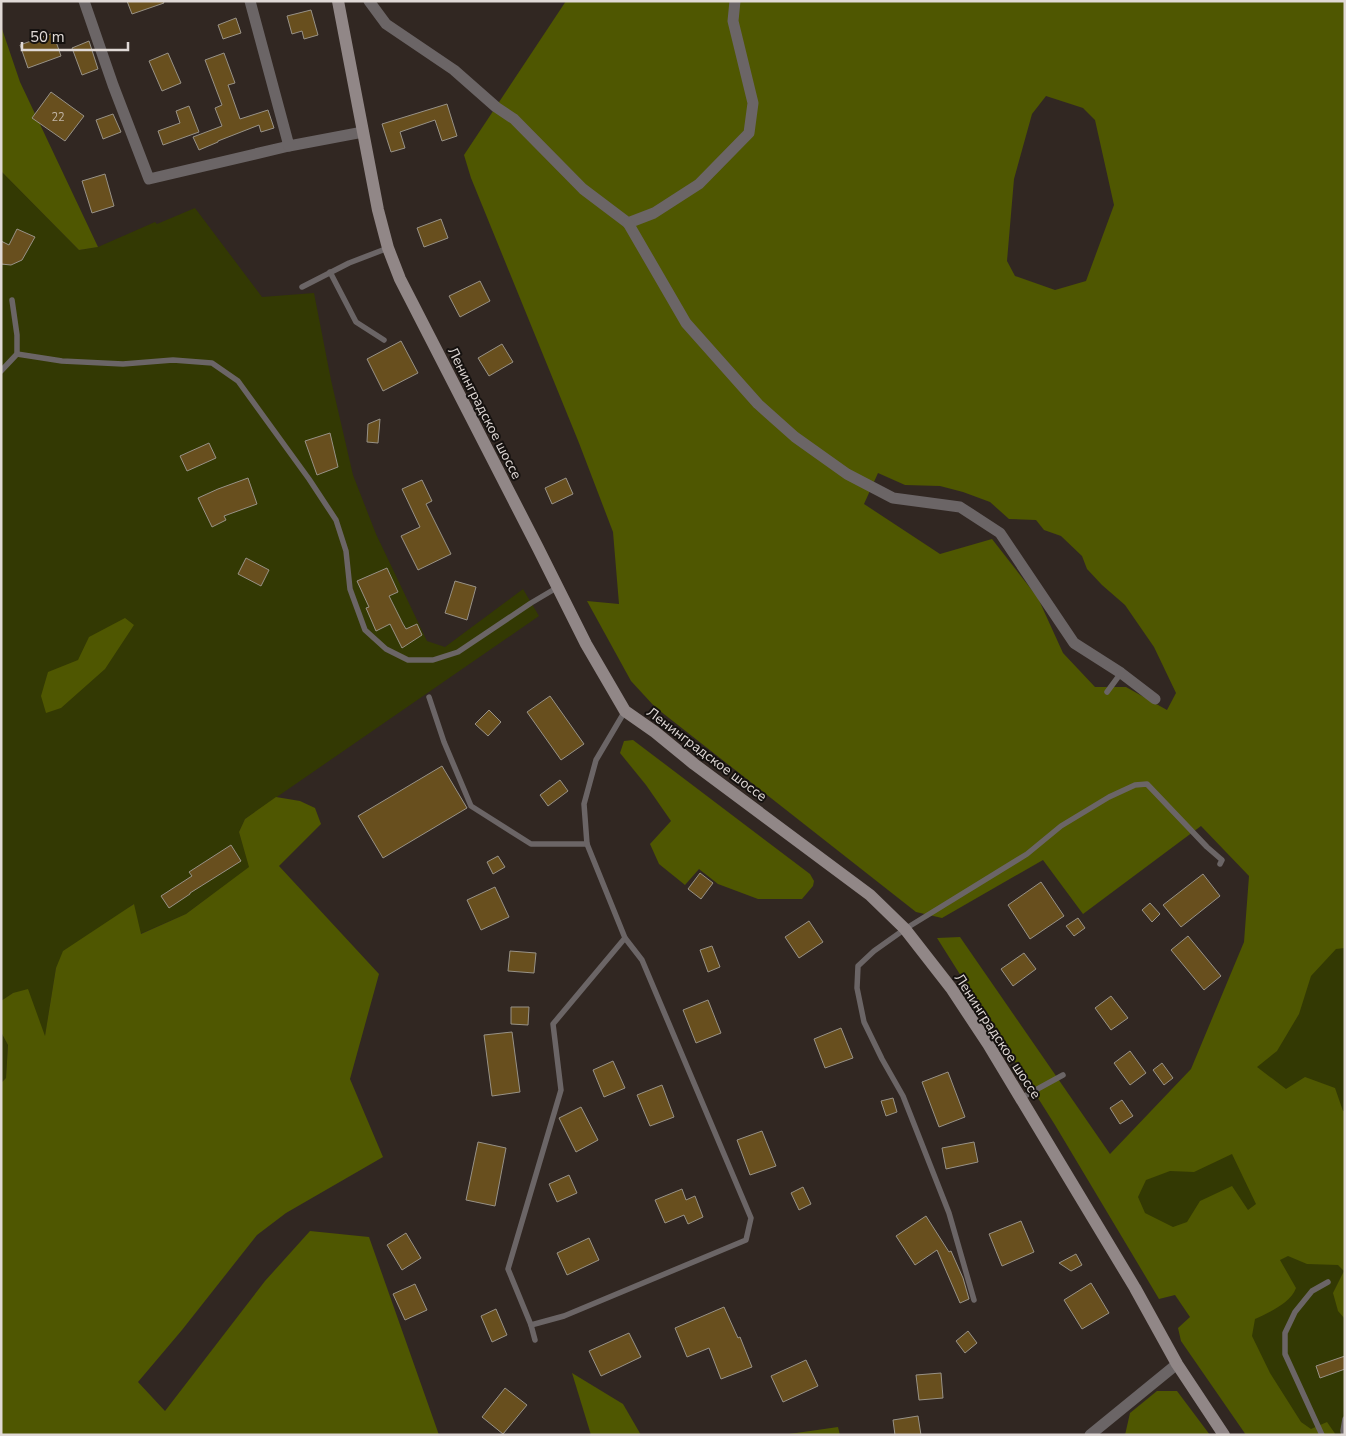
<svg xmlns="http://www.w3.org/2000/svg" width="1346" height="1436" font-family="'Nunito Sans',sans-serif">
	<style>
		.green { fill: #333903 }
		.forest { fill: #4f5701; fill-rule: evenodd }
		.building { fill: #684f1e; stroke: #989287 }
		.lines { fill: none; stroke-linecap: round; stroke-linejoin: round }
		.lane { stroke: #6b6566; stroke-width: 5.5 }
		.street { stroke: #6b6566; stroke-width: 11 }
		.secondary { stroke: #918787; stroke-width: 12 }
		.labels { text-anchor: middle; stroke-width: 4; stroke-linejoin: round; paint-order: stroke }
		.number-label { font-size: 11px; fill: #c2b6a8 }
		.street-label { font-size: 14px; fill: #e0d9d6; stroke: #15110f }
	</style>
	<rect width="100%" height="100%" fill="#312722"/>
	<g class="green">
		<polygon points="1,171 79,250 98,247 155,222 157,224 195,208 262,297 314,293 331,380 353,475 376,534 427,641 445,647 523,589 539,616 245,819 239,832 250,867 186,914 140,934 133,904 56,968 45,1037 13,993 1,1001"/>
		<polygon points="1345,882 1345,1435 1297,1435 1117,1180"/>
		<polygon points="1,1032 8,1045 6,1078 1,1083"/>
	</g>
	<g class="forest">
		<path d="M 566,1 L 1345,1 L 1345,948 L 1336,949 L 1311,976 L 1299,1014 L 1277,1051 L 1257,1067 L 1286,1089 L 1305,1077 L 1335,1088 L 1343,1111 L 1345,1111 L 1345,1319 L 1338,1311 L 1333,1293 L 1344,1271 L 1338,1265 L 1307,1264 L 1288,1256 L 1280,1260 L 1296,1288 C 1290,1304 1269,1312 1255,1319 L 1252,1336 L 1270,1373 L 1301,1422 L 1311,1429 L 1327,1422 L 1336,1435 L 1246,1435 L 1181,1341 L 1178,1328 L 1190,1317 L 1175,1295 L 1159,1299 L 1055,1125 L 937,938 L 960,937 L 1110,1154 L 1191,1069 L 1244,942 L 1249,876 L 1201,826 L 1083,914 L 1043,860 L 942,918 L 916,912 L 655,707 L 631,681 L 587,601 L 619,604 L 613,532 L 579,443 L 471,178 L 464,155 ZM 1046,96 L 1083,108 L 1095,120 L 1114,205 L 1086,281 L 1055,290 L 1015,276 L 1007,261 L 1014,179 L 1032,114 ZM 878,473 L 905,485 L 940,486 L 963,492 L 990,502 L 1009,519 L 1036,520 L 1044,530 L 1061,536 L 1082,556 L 1087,569 L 1102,585 L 1125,605 L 1154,647 L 1176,693 L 1167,710 L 1126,687 L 1095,687 L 1063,653 L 1038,598 L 992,539 L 940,554 L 864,504 ZM 1232,1154 L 1256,1204 L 1248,1210 L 1232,1186 L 1200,1201 L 1187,1222 L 1173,1227 L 1145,1213 L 1138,1197 L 1146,1180 L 1170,1171 L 1194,1172 Z"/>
		<polygon points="1,26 20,82 98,247 79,250 1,171"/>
		<polygon points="125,618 134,625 105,669 61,708 46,713 41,696 48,672 78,660 89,637"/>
		<polygon points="633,740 810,874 814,881 813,886 802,899 758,899 718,884 699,869 685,885 659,864 650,844 671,821 646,785 620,753 624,741"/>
		<polygon points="276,797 300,801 315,808 321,824 279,866 379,974 350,1079 383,1157 286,1213 257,1235 182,1330 138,1382 165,1411 265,1281 310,1231 369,1237 439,1435 1,1435 1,1083 6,1078 8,1045 1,1032 1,1001 13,993 28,989 45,1036 56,968 63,951 134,904 141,934 186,914 249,867 239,832 245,819"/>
		<polygon points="572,1373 623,1404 641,1435 591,1435"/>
		<polygon points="1157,1391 1177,1391 1210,1435 1125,1435 1130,1413"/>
		<polygon points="838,1427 840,1435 782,1435"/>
	</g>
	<g class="building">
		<polygon points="127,1 163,1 164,3 132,14"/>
		<polygon points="311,10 318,35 304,39 302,31 292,34 287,16"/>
		<polygon points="236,18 241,33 223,39 218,25"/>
		<polygon points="53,33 61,56 28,68 20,45"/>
		<polygon points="89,41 98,69 82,75 72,48"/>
		<polygon points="168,53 181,83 162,91 149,61"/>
		<polygon points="224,53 235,83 228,85 240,119 268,110 274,128 261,132 259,125 218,141 218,142 199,150 193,137 222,126 215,108 222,105 205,60"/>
		<polygon points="51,92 84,116 65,141 32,118"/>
		<polygon points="447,104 457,136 442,141 435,120 400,132 405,148 391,152 382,124"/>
		<polygon points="189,106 199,132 163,145 158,131 180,123 176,111"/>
		<polygon points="113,114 121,132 103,139 96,120"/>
		<polygon points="105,174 114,206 92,213 82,181"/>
		<polygon points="441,219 448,238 424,247 417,228"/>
		<polygon points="17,229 35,237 22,260 11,265 1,264 1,241 9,245"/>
		<polygon points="480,281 490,301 460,317 449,296"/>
		<polygon points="401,341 418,373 383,391 367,359"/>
		<polygon points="502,344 513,362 489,376 478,358"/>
		<polygon points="380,419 378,443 367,442 368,424"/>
		<polygon points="330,433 338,467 317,475 305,441"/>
		<polygon points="209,443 216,458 187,471 180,456"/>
		<polygon points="248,478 257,504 224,516 226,520 212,527 198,498 218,489"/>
		<polygon points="566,478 573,494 552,504 545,488"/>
		<polygon points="422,480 432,501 426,504 451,554 418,570 401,536 420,527 402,489"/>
		<polygon points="246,558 269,570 261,586 238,574"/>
		<polygon points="387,568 398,592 389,596 403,624 406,629 417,624 422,635 402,648 390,624 376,631 366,608 369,607 357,581"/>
		<polygon points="455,581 476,587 467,620 445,613"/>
		<polygon points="550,696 584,744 561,760 527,712"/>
		<polygon points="489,710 501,722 488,736 475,724"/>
		<polygon points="442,766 467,808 383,858 358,816"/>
		<polygon points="560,780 568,791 548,806 540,795"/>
		<polygon points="231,845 241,861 190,893 190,894 169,908 161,896 192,876 189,872"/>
		<polygon points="498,856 505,867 493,874 487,862"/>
		<polygon points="700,873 713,883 701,899 688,889"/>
		<polygon points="1203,874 1220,896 1181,927 1163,905"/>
		<polygon points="1041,882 1064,916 1030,939 1008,905"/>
		<polygon points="495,887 509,917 481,930 467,900"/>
		<polygon points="1150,903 1160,914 1152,922 1142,910"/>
		<polygon points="1078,918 1085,928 1074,936 1066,926"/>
		<polygon points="809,921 823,942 799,958 785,937"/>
		<polygon points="1188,936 1221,976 1204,990 1171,950"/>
		<polygon points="712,946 720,967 708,972 700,950"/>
		<polygon points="510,951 536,953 534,973 508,971"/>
		<polygon points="1024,953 1036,969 1013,986 1001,969"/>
		<polygon points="1111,996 1128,1018 1111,1030 1095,1008"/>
		<polygon points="708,1000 721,1033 696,1043 683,1010"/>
		<polygon points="511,1007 529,1007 528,1025 511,1024"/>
		<polygon points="841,1028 853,1058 825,1068 814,1039"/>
		<polygon points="512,1032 520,1092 492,1096 484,1035"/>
		<polygon points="1130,1051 1146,1073 1130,1085 1114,1063"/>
		<polygon points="613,1061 625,1088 604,1097 593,1070"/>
		<polygon points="1162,1063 1173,1078 1164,1085 1153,1070"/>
		<polygon points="948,1072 965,1117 939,1127 922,1082"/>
		<polygon points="662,1085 674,1117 650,1126 637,1095"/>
		<polygon points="893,1098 897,1112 886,1116 881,1101"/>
		<polygon points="1122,1100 1133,1116 1120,1124 1110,1108"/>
		<polygon points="581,1107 598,1140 576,1152 559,1118"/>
		<polygon points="762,1131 776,1166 750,1175 737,1140"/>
		<polygon points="478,1142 506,1148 495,1206 466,1200"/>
		<polygon points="974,1142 978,1162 946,1169 942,1148"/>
		<polygon points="569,1175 577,1193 557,1202 549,1184"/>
		<polygon points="803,1187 811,1204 799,1210 791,1193"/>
		<polygon points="682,1189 686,1200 695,1196 703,1217 688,1224 684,1215 665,1223 655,1200"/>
		<polygon points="926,1216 949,1252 951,1251 963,1278 969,1299 960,1303 937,1250 915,1265 896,1236"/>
		<polygon points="1021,1221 1034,1252 1002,1266 989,1234"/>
		<polygon points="406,1233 421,1258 402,1270 387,1245"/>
		<polygon points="589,1238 599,1260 567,1275 557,1253"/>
		<polygon points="1076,1254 1082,1265 1071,1271 1059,1263"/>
		<polygon points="1091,1283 1109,1313 1082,1329 1064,1300"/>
		<polygon points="415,1284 427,1310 405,1320 393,1294"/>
		<polygon points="724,1307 738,1338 740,1337 752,1367 721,1379 709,1348 687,1357 675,1328"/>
		<polygon points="496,1309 507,1335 492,1342 481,1316"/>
		<polygon points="968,1331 977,1343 965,1353 956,1341"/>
		<polygon points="629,1333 641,1357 601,1376 589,1351"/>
		<polygon points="1345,1356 1345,1369 1320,1378 1316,1366"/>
		<polygon points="806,1360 818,1386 783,1402 771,1376"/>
		<polygon points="941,1373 943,1398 919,1400 916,1375"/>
		<polygon points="505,1388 527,1405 503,1434 482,1417"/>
		<polygon points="918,1416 921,1435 895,1435 893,1420"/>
	</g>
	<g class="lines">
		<g class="lane">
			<polyline points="330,272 356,322 384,340"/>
			<polyline points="302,287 349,263 388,248"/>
			<polyline points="17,354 62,361 123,364 173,360 212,363 238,381 309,479 336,520 346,551 350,589 365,630 386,649 408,660 433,660 458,652 531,603 558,587"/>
			<polyline points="1,371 17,354 17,335 12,300"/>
			<polyline points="1107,692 1121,673"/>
			<polyline points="429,697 444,742 471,806 531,844 587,844"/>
			<polyline points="1021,1098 1063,1075"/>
			<polyline points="974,1300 949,1213 903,1096 882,1059 864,1022 857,988 858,966 874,951 905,929 1027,854 1061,826 1109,797 1135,785 1147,784 1207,847 1222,860 1220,864"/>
			<polyline points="531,1325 564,1316 746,1240 751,1218 642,960 625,938 587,844 584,804 596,760 625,711"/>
			<polyline points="535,1340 531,1325 508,1269 561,1090 553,1024 625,938"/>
			<polyline points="1322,1435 1285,1354 1285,1333 1295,1312 1312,1291 1328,1282"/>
			<polyline points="1344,1435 1343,1431 1345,1419"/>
		</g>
		<g class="street">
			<polyline points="84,1 113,85 149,179 289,146"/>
			<polyline points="250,1 289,146 363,132"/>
			<polyline points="369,1 386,24 454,70 496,107 514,119 583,189 628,223 654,213 699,184 749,133 753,103 733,21 735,1"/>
			<polyline points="628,223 686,323 758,404 795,437 847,474 893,498 960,507 1000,533 1074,643 1121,673 1155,699"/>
			<polyline points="1090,1435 1177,1364"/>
		</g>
		<polyline class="secondary" points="338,1 378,210 388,248 400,279 538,548 586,644 625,711 655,732 694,764 870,895 905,929 951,988 988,1044 1135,1288 1177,1364 1224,1435"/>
	</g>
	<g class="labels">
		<g class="number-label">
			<text x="58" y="121">22</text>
		</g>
		<g class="street-label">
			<text transform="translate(485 413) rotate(63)" y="5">Ленинградское шоссе</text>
			<text transform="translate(707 754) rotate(37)" y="5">Ленинградское шоссе</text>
			<text transform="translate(998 1036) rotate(57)" y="5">Ленинградское шоссе</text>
		</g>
	</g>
	<rect width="1346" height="1436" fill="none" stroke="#e0d9d6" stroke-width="5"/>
	<path d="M22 42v8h106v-8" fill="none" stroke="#e0d9d6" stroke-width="2.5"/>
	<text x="30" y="42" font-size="15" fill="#e0d9d6" stroke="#15110f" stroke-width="4" paint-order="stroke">50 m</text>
</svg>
